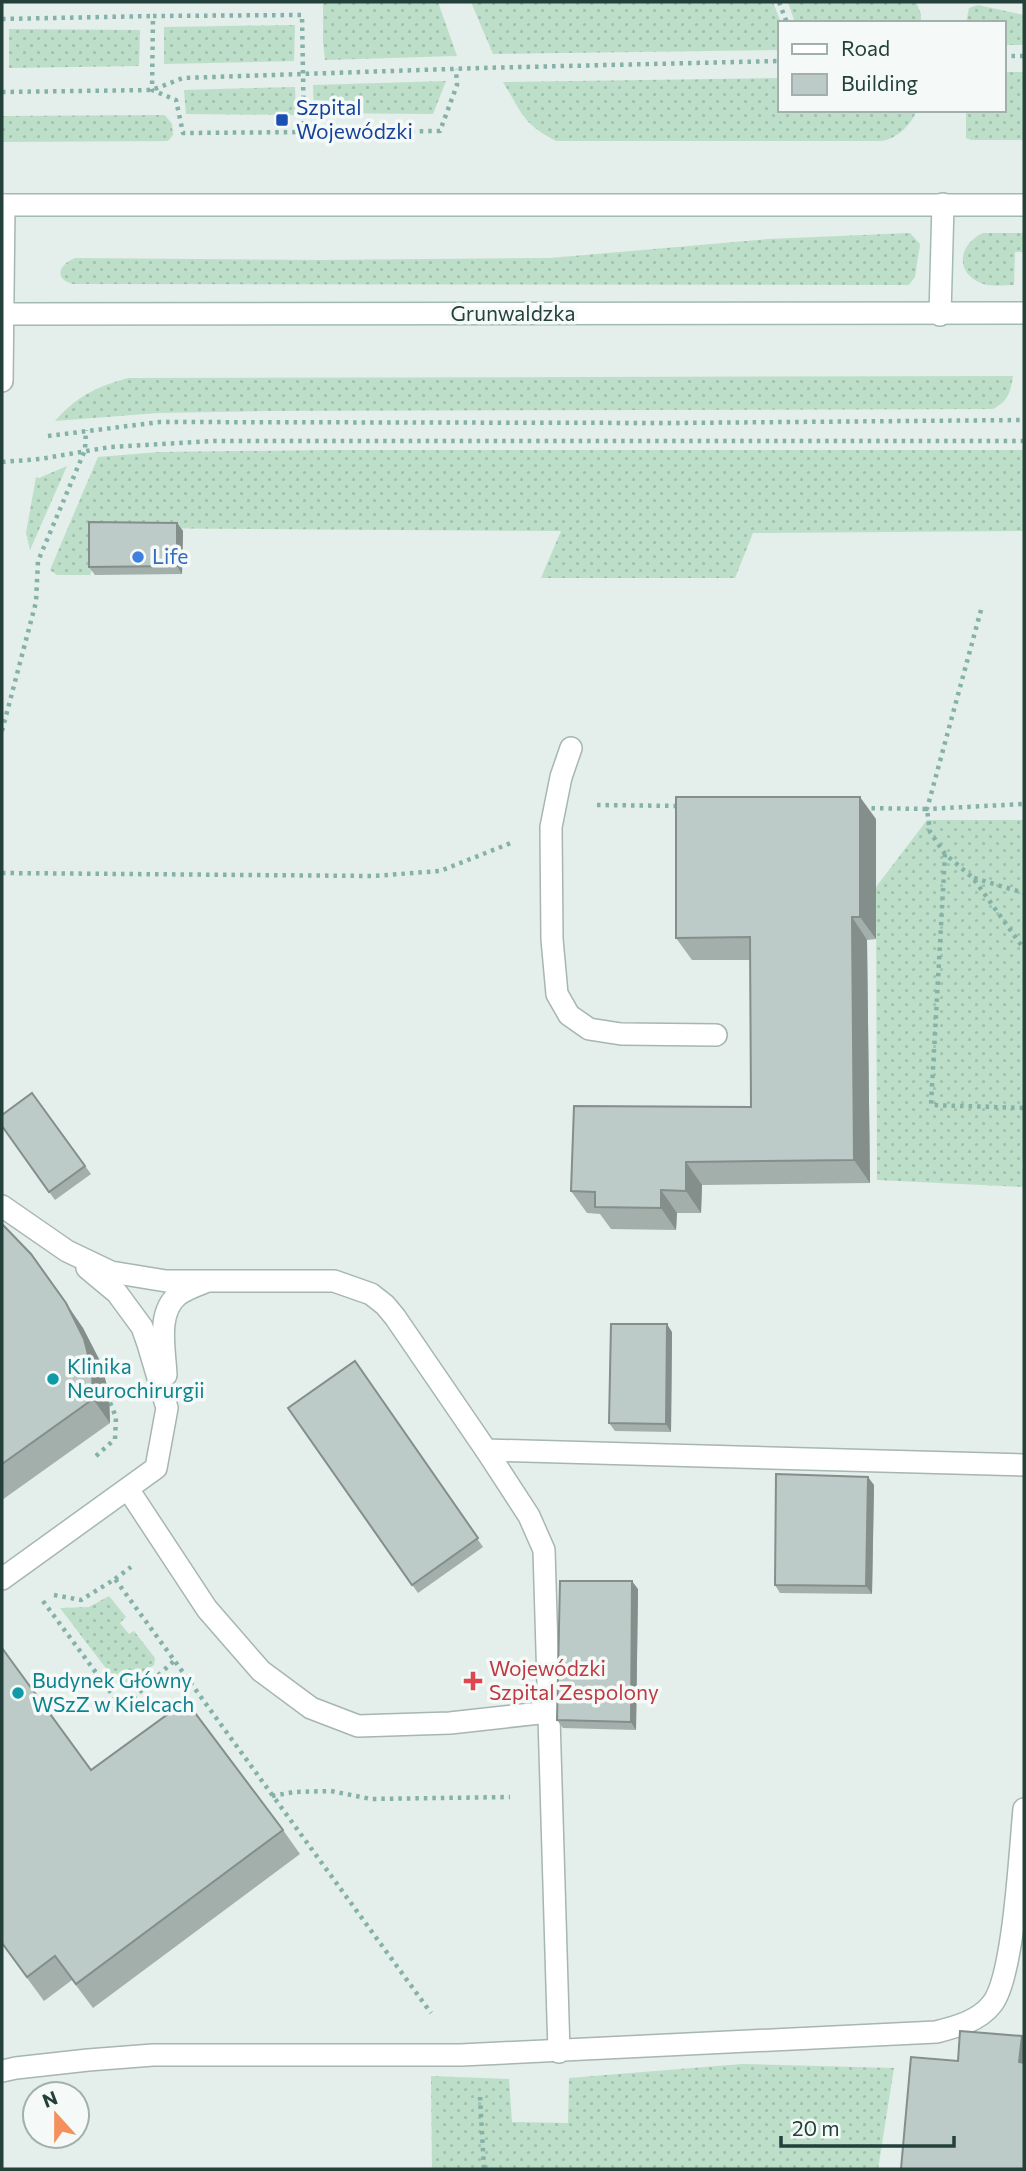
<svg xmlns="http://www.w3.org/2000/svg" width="1026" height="2171" font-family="Commissioner,sans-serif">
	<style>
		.grass { fill: url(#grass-dots) }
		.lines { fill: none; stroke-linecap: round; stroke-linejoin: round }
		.service-casing { stroke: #a6b6b2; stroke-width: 24 }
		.secondary-casing { stroke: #a2b9b4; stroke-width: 24 }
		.path { stroke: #84b2a8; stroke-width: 4.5; stroke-dasharray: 3.5 5; stroke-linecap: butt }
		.service { stroke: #fff; stroke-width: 21 }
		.secondary { stroke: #fff; stroke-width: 21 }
		.wall { fill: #a2afab }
		.shaded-wall { fill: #848e8b }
		.building { fill: #bccbc7; stroke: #848e8b; stroke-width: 2 }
		.transit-dot { fill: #1a4fb4; stroke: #f5faf8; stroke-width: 2.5 }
		.shop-dot { fill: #3f7fe0; stroke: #f5faf8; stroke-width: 2.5 }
		.culture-dot { fill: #0f9aa8; stroke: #f5faf8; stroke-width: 2.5 }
		.health-dot { fill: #e0444e; stroke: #f5faf8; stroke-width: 2.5 }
		.labels { text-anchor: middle; stroke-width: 7; stroke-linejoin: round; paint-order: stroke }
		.transit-label { font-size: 21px; fill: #164399; stroke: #f5faf8; text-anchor: start }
		.street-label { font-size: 21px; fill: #23403b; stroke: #f5faf8 }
		.shop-label { font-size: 21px; fill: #366cbe; stroke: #f5faf8; text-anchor: start }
		.culture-label { font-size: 21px; fill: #0d838f; stroke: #f5faf8; text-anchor: start }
		.health-label { font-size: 21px; fill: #be3a42; stroke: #f5faf8; text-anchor: start }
	</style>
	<defs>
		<pattern id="grass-dots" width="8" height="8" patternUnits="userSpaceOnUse" patternTransform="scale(1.75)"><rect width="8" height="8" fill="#bddfc9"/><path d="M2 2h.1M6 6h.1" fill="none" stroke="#a2c0ae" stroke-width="1.8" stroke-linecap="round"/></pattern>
	</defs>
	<rect width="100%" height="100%" fill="#e4eeea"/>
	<g class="grass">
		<polygon points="323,2 438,2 457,56 325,60 323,42"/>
		<polygon points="471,2 773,2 781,23 779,50 493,54"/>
		<polygon points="788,2 916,2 921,14 921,23 795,23"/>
		<polygon points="978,5 1024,15 1024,45 1003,45 1003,23 966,23 969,8"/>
		<polygon points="295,25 294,61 164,64 164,27"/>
		<polygon points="9,29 140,30 139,66 9,68"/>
		<polygon points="1003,72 1024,72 1024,140 971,140 966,138 966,110 1003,110"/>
		<path d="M 779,78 L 779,110 L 917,110 C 911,125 897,139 881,141 L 556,141 C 522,124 521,111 503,82 Z"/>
		<polygon points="446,81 433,114 314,113 313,85"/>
		<polygon points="295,87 296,115 186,114 184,90"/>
		<polygon points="165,115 172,124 173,135 168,141 2,142 2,116"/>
		<path d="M 910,233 L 920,244 L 915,277 L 909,285 L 72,284 C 53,278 60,264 75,258 L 318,260 L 550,258 L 769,239 Z"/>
		<path d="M 983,233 L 1024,233 L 1024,252 L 1015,252 L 1014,285 C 1004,285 990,287 981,283 C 954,272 959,244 983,233 Z"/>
		<path d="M 1013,376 C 1010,394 1008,401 993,409 L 265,411 L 158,413 L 55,421 C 77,396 96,387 128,378 Z"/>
		<polygon points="331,450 1024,450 1024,531 753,533 735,578 541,578 561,531 110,528 90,575 57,575 50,570 98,457 159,452"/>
		<polygon points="67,466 30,550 26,533 36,477 39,478"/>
		<polygon points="927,820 1024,820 1024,1146 1022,1168 1024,1168 1024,1187 877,1180 876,887"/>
		<polygon points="109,1596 126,1617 120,1623 129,1634 134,1631 155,1658 154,1665 121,1688 60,1608 89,1607"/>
		<polygon points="742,2064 894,2068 878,2169 432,2169 431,2076 509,2079 512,2122 568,2123 569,2078"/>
	</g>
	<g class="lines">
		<defs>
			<g id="service">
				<polyline points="2,381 4,205"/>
				<polyline points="571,748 561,777 551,827 552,939 557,994 569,1015 589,1029 621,1034 716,1035"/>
				<polyline points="2,1206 67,1251 111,1272 166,1281 334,1281 371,1294 385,1305 395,1317 486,1450 1024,1465"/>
				<path d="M 166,1375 C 165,1350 156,1313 178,1295 C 185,1290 195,1286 203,1283"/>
				<polyline points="486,1450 529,1516 544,1550 559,2052"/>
				<polyline points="128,1489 207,1609 261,1671 311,1708 358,1726 450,1723 549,1712"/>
				<polyline points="2,1579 156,1468 167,1408 148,1344 142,1327 117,1293 87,1268"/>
				<path d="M 2,2071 L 16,2068 L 88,2060 L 153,2055 L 461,2055 L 936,2032 C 956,2027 979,2021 992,2004 C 1014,1977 1020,1849 1024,1809"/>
			</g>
			<g id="secondary">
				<polyline points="2,205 1024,205"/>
				<polyline points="2,314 1024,313"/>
				<polyline points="940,315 943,204"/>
			</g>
		</defs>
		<use href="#service" class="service-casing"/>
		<use href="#secondary" class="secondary-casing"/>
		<g class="path">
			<polyline points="779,2 787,23"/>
			<polyline points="2,19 153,16"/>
			<polyline points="1003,56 1024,56"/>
			<polyline points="2,92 152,90 183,78 480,68 779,61"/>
			<polyline points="304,133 302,15 153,16 152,90 176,100 183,133 440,131 457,85 456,69"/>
			<polyline points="48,436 160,422 673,423 1024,420"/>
			<polyline points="2,462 40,459 110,447 214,441 1024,441"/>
			<polyline points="981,610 927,809 1024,804"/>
			<polyline points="2,731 36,602 38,561 85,450 86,430"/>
			<polyline points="597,805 679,806"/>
			<polyline points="863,808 927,809 930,832 945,854 973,878 1024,949"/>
			<polyline points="945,854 931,1105 1024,1108"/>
			<polyline points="2,873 373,876 440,871 511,843"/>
			<polyline points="974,878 1024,893"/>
			<polyline points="96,1456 115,1439 116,1417 108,1398"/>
			<polyline points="115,1579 131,1567"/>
			<polyline points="54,1595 81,1600 115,1579 431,2013"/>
			<polyline points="43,1601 120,1705"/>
			<polyline points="133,1698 174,1661"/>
			<polyline points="272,1796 294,1792 331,1791 371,1799 510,1797"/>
			<polyline points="480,2097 484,2169"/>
		</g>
		<use href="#service" class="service"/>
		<use href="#secondary" class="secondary"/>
	</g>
	<g class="wall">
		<polygon points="177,523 183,531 182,574 95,575 89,567"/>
		<polygon points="876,819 876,939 867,940 870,1183 702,1185 701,1213 677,1213 676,1230 611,1229 600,1214 587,1213 571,1191 751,1107 750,960 692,960 676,938"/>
		<polygon points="32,1093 91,1174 55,1200 2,1126"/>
		<polygon points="2,1224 83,1328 101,1363 109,1394 110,1423 2,1500"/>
		<polygon points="672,1332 671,1432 615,1431 609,1423"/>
		<polygon points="355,1361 483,1547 418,1593 288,1408"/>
		<polygon points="874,1485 872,1594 780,1593 775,1585"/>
		<polygon points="638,1589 636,1730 563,1728 557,1720"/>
		<polygon points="2,1648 91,1770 283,1830 300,1854 93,2008 72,1980 44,2001 2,1944"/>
	</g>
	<g class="shaded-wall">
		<polygon points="177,523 183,531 182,574 177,566"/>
		<polygon points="860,797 876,819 876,939 860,917"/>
		<polygon points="852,917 867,940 870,1183 854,1160"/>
		<polygon points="686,1162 702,1185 701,1213 686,1191"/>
		<polygon points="661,1190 677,1213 676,1230 661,1208"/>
		<polygon points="66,1303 83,1328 101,1363 109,1394 110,1423 93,1399"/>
		<polygon points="667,1324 672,1332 671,1432 666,1424"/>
		<polygon points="868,1477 874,1485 872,1594 866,1586"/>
		<polygon points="632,1581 638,1589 636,1730 631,1722"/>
		<polygon points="1022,2036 1024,2039 1024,2069 1019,2062"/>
	</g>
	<g class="building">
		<polygon points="89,522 177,523 177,566 89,567"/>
		<polygon points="676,797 860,797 860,917 852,917 854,1160 686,1162 686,1191 661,1190 661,1208 595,1207 595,1192 571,1191 574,1106 751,1107 750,937 676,938"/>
		<polygon points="32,1093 85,1166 49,1192 2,1126 2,1115"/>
		<polygon points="2,1224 31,1254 66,1303 84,1339 92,1370 93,1399 2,1464"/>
		<polygon points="611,1324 667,1324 666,1424 609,1423"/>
		<polygon points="355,1361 478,1538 412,1585 288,1408"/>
		<polygon points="776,1474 868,1477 866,1586 775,1585"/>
		<polygon points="560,1581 632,1581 631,1722 557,1720"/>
		<polygon points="2,1648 91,1770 186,1701 283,1830 76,1984 55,1956 27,1977 2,1943"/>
		<polygon points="960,2031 1022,2036 1019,2062 1024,2063 1024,2169 901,2169 911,2057 958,2061"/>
	</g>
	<rect class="transit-dot" x="275" y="113" width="14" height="14" rx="3.5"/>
	<circle class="shop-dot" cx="138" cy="557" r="7"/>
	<g class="culture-dot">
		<circle cx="53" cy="1379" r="7"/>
		<circle cx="18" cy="1693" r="7"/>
	</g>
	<path class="health-dot" d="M469.5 1670.5h7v7h7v7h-7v7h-7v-7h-7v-7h7z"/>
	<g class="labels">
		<g class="transit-label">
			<text x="296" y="115">Szpital<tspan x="296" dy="24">Wojewódzki</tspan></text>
		</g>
		<g class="street-label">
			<text x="513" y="321">Grunwaldzka</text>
		</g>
		<g class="shop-label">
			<text x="152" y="564">Life</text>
		</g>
		<g class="culture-label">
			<text x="67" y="1374">Klinika<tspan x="67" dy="24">Neurochirurgii</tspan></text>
			<text x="32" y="1688">Budynek Główny<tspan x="32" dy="24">WSzZ w Kielcach</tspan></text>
		</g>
		<g class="health-label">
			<text x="489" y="1676">Wojewódzki<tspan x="489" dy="24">Szpital Zespolony</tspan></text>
		</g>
	</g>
	<rect width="1026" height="2171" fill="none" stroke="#23403b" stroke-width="7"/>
	<rect x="778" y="21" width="228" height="91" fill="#f5faf8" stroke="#a1b0ac" stroke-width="2"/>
	<rect x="792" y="44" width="35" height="10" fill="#ffffff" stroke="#a1b0ac" stroke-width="2"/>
	<text x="841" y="56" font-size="21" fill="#23403b">Road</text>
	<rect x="792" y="74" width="35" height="21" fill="#bccbc7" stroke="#a1b0ac" stroke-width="2"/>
	<text x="841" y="91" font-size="21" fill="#23403b">Building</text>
	<g transform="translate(56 2115) rotate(339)"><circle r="33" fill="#f5faf8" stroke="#a1b0ac" stroke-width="2"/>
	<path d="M0-5L12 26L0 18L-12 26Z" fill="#f3905c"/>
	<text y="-10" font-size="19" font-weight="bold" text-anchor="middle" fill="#23403b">N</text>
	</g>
	<path d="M781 2136v10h173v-10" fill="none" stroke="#23403b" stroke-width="3.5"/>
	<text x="792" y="2136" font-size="21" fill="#23403b" stroke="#f5faf8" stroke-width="5" paint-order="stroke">20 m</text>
</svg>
